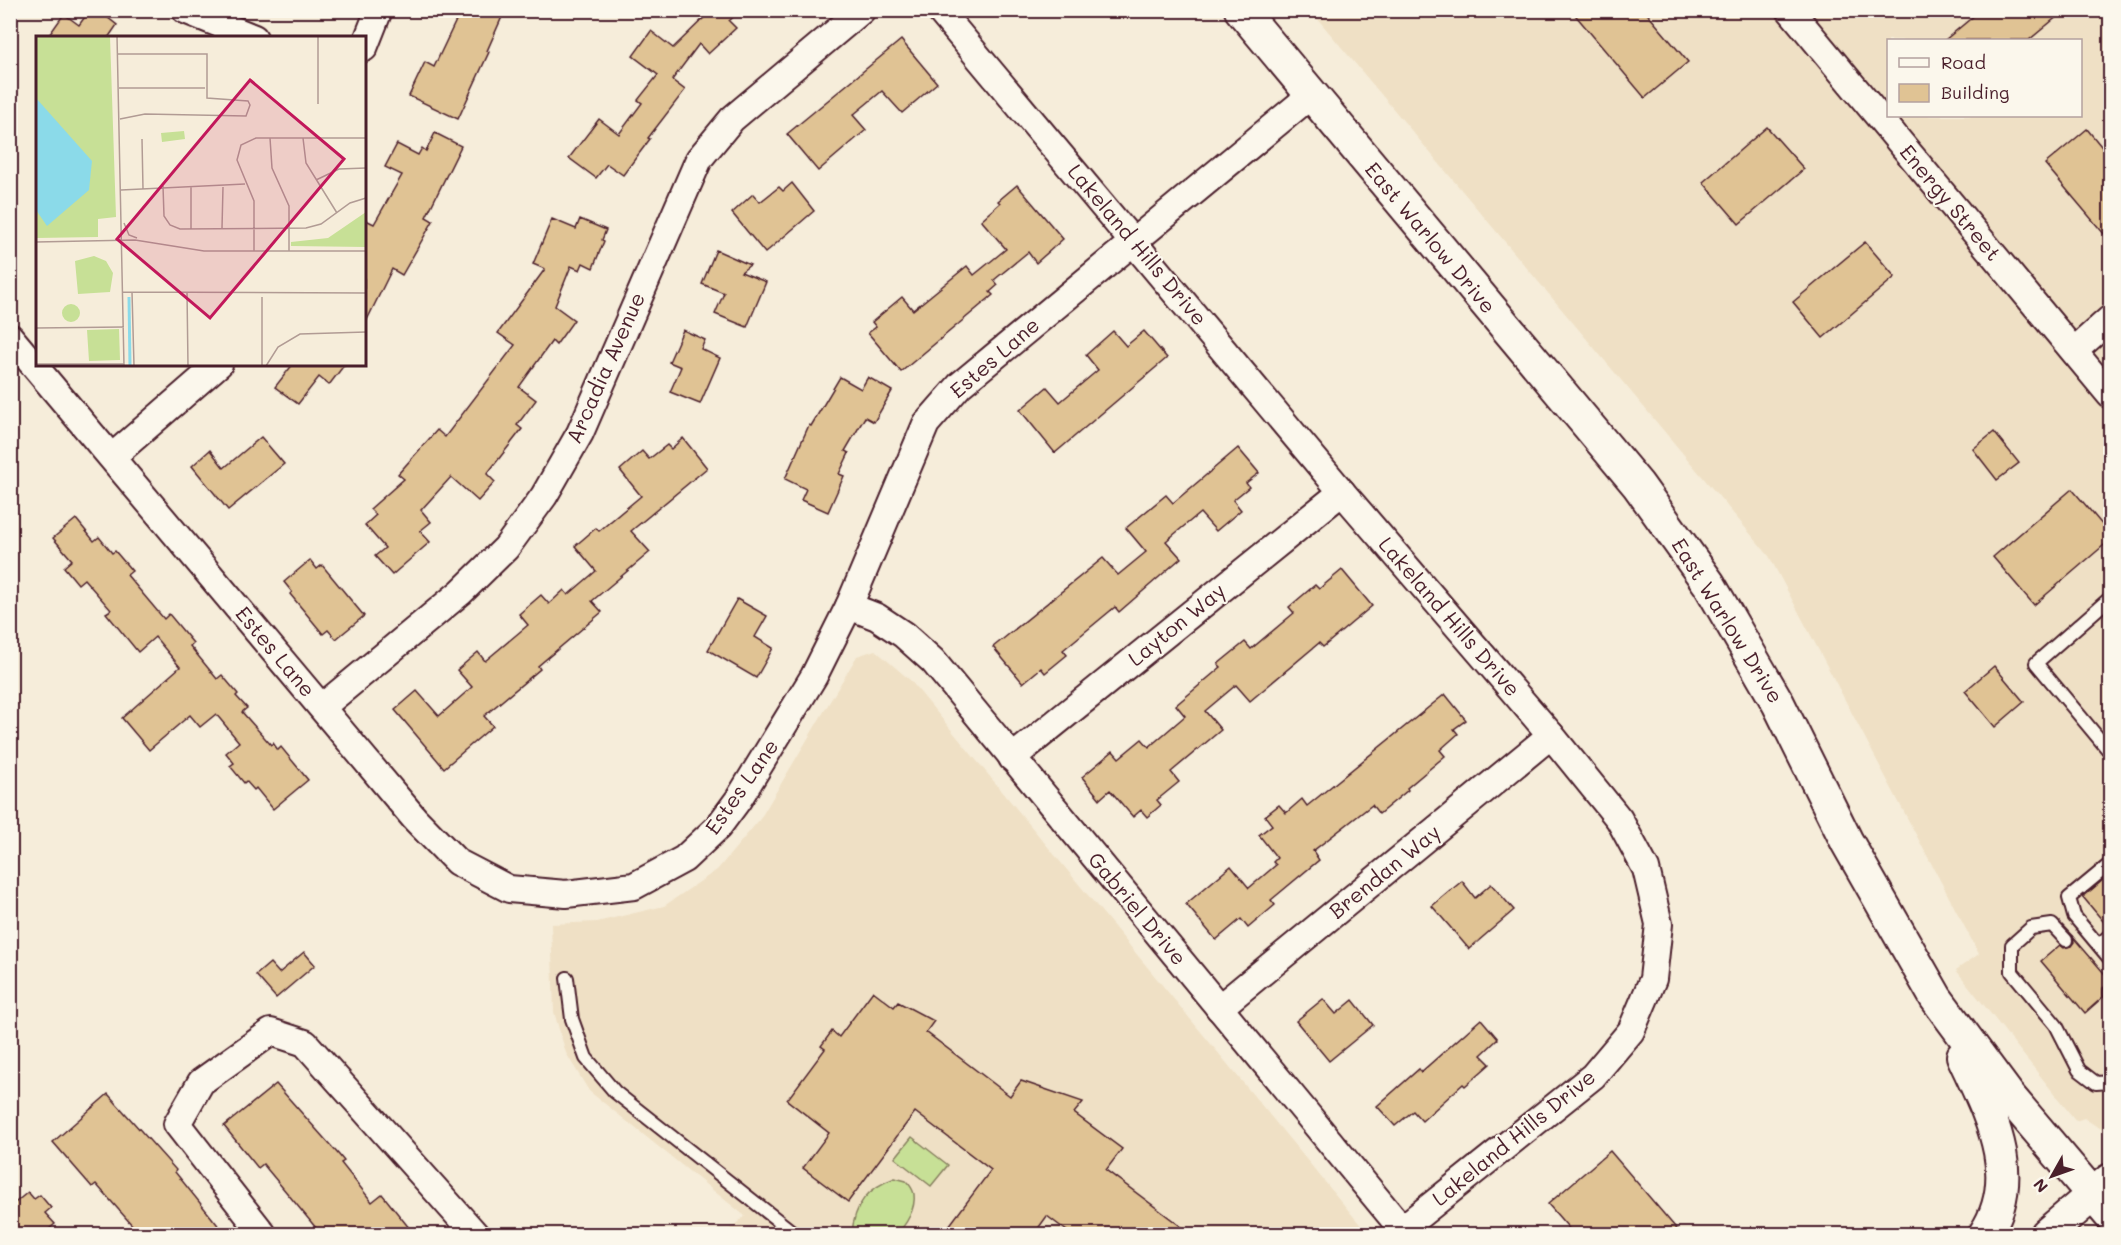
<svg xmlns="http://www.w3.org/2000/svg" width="2121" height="1245" font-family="Mali,sans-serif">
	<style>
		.built { fill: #efe0c5; fill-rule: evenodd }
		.green { fill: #c7e096; stroke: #888060; stroke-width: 1.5 }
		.building { fill: #e0c394; stroke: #4a1f2b; stroke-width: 1.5 }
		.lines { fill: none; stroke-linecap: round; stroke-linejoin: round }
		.service-casing { stroke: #4a1f2b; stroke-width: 16 }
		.minor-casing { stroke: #4a1f2b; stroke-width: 30 }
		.tertiary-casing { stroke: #4a1f2b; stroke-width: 36 }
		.service { stroke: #fbf7ec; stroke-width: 12 }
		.minor { stroke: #fbf7ec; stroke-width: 26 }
		.tertiary { stroke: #fbf7ec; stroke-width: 32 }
		.labels { text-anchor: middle; stroke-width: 4.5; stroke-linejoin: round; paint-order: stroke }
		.street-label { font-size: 21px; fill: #4a1f2b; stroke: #fbf7ec }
		.inset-river { fill: none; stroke: #8bdae9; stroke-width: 3 }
		.inset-road { fill: none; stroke: #b19b94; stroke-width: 1.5 }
		.view { fill: #c2185b; fill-opacity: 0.15; stroke: #c2185b; stroke-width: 3 }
		.inset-edge { fill: none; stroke: #4a1f2b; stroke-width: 3 }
	</style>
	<rect width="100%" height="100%" fill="#f6edda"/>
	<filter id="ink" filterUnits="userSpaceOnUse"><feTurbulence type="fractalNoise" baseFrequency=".0167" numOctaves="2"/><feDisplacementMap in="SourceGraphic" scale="12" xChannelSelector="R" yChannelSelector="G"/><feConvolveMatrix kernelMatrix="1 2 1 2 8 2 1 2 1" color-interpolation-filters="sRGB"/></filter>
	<g filter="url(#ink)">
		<g class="built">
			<path d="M 1311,11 L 2110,11 L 2110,1130 L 2096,1126 L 2084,1118 L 2076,1121 L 1956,970 L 1979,954 L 1769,556 ZM 1888,40 L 2080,40 L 2080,116 L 1888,116 Z"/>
			<polygon points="875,650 910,680 1368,1234 724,1234 745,1216 589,1091 566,1053 554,1012 551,924 597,922 664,906 717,870 760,819 857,656"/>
		</g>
		<g class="green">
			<polygon points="912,1137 948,1165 931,1186 895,1158"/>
			<path d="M 895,1178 L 906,1181 C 909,1184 913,1190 914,1194 C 916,1208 906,1226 896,1234 L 852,1234 C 854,1205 867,1188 895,1178 Z"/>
		</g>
		<g class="building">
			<polygon points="90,10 98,10 117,25 108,38 47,38 64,14 79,25"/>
			<polygon points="461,10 505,10 487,51 489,52 458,119 409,96 425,62 434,67"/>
			<polygon points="712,10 741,10 729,21 736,28 708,54 699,44 672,80 685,90 648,138 650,139 623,175 607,164 596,178 569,158 599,119 619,134 642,103 638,100 658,75 633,56 651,31 673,48"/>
			<polygon points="1571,10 1644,10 1688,62 1645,98"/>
			<polygon points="1981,10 2065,10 2029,40 1945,40"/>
			<polygon points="901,40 937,83 902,113 882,91 853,115 866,130 818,171 787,134"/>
			<polygon points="1767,127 1804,169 1739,224 1703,182"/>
			<polygon points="2087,129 2110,157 2110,241 2045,164"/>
			<polygon points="435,133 461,146 426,217 433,221 402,275 392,269 364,326 364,219 374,224 402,175 385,167 397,144 418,155 422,148 426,151"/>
			<polygon points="792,183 814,211 765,253 732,213 753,194 760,202 779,187 783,191"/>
			<polygon points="1017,185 1063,239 1036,263 1028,252 994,280 998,285 990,292 993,295 901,372 868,333 876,327 872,322 902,297 913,310 967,266 974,275 1006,249 981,220 1000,203 998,201"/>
			<polygon points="552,219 576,229 580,219 606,230 602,240 604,241 593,268 583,263 580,270 571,266 555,306 574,320 556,345 552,341 519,387 536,400 517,425 522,429 487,474 495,482 478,501 451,477 421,510 431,522 420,531 430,542 392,575 375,556 385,548 365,525 376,515 370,509 404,479 398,474 437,430 445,437 515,345 498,333 545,269 533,264"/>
			<polygon points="1865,242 1895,277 1823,338 1793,302"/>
			<polygon points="716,250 750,265 741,272 766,282 747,327 715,314 724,293 702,284"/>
			<polygon points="683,330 705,340 701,349 720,358 700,404 670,392 681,367 669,362"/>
			<polygon points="1113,331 1126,346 1144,331 1167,358 1055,453 1020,410 1047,387 1060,402 1098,370 1086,355"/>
			<polygon points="293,364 345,364 329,385 319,377 298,404 275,387"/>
			<polygon points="840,377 861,389 868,377 892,391 874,422 865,417 845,451 849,453 839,474 844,476 828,512 801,500 806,489 785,479 809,425 811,426"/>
			<polygon points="1994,432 2019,463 1997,480 1973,449"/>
			<polygon points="261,437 284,464 228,510 192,466 210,450 224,468"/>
			<polygon points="683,438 707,468 631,531 650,552 592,601 602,612 538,666 540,669 484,716 493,726 444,768 395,710 417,691 439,716 472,687 457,670 478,652 485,661 528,625 519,614 541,595 549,604 564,590 568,595 596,571 575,546 596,528 599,531 641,496 620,470 642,451 649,459 667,445 671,449"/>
			<polygon points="1238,448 1259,473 1246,483 1249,487 1233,500 1241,510 1216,531 1200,513 1166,541 1181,558 1119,612 1115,607 1063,650 1067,655 1045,673 1041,668 1023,683 993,647 1103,558 1118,575 1146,552 1126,528 1166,495 1173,503"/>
			<polygon points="2072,489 2110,534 2110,540 2034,605 1993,557"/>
			<polygon points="76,519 94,541 99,537 112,553 115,551 132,571 127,575 164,619 169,614 193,643 190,646 217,679 222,675 238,694 236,696 247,708 242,712 271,745 273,743 278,750 281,747 308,780 273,809 256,788 254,790 246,781 244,783 230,766 234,763 226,753 239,742 216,714 200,727 190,715 149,750 122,718 180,667 155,637 138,652 106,613 111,610 84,579 78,584 64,567 72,560 53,538"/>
			<polygon points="310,560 317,569 322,565 364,616 336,639 328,630 323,634 290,594 292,592 284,582"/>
			<polygon points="1342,570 1372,606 1323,647 1319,643 1250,701 1236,685 1205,711 1221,730 1171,772 1179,782 1157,800 1161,805 1147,817 1141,810 1133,817 1110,790 1100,799 1082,777 1113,751 1119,758 1142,739 1149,747 1185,716 1176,705 1221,667 1218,664 1245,642 1251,649 1294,613 1289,607 1315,585 1319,589"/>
			<polygon points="737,599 767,616 755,637 773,648 756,678 708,650"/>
			<polygon points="1994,666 2024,702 1995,727 1965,691"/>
			<polygon points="1445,694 1466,720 1454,729 1458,734 1440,750 1445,756 1407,788 1408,790 1379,814 1372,805 1313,851 1319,860 1271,900 1275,905 1248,928 1241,919 1216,940 1186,904 1231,866 1249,888 1276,865 1273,862 1277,858 1259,835 1272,825 1265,816 1279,805 1286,813 1302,799 1307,806"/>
			<polygon points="2110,874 2110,927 2108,927 2083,897"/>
			<polygon points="1462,881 1475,898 1491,884 1514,910 1469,949 1432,906"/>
			<polygon points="2073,937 2110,980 2110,984 2103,988 2103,997 2085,1013 2041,961 2060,945 2064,948 2071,946 2074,942"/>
			<polygon points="304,952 315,965 276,998 256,975 270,963 279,973"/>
			<polygon points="873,991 894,1007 898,1002 934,1021 926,1032 1010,1096 1021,1081 1083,1102 1074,1113 1122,1149 1106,1170 1191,1234 1071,1234 1047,1216 1034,1234 943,1234 991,1170 915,1112 848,1202 803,1168 829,1133 787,1100 825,1049 821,1046 832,1031 839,1037"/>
			<polygon points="1323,999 1336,1014 1353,1000 1373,1025 1329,1061 1296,1021"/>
			<polygon points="1481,1019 1498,1039 1481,1055 1490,1064 1465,1086 1463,1084 1422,1121 1413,1111 1395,1126 1377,1106 1419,1069 1421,1072"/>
			<polygon points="276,1084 339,1155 344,1161 341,1163 372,1202 382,1194 414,1234 321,1234 263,1164 258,1168 224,1126"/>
			<polygon points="108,1094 176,1170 175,1172 225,1234 140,1234 96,1184 92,1187 53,1142"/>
			<polygon points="1610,1151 1681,1234 1574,1234 1548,1204"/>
			<polygon points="28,1192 34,1199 40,1195 51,1208 45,1213 55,1224 43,1234 10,1234 10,1207"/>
		</g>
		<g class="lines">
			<defs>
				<g id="service">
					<polyline points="2110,598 2036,663 2110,752"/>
					<polyline points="2110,864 2069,898 2074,916 2110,959"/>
					<polyline points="2066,940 2052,925 2031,928 2012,945 2012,972 2056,1025 2079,1070 2096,1083 2110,1082"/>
					<polyline points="2099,945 2110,935"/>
					<polyline points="567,978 572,1019 586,1058 615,1092 795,1234"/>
					<polyline points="2110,992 2110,993"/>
				</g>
				<g id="minor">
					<polyline points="185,10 254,38"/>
					<polyline points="939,10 1342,492 1551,735 1619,819 1646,869 1659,924 1653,979 1631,1031 1593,1076 1402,1229"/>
					<polyline points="1790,10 2110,395"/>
					<polyline points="364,48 379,10"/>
					<polyline points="10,337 415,819 457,862 509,889 566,894 634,886 684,859 718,827 738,800 814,676 849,606 926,424 960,385 1311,95"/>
					<polyline points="2074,351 2110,319"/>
					<polyline points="112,457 219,364"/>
					<polyline points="849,606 877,617 904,635 933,661 1406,1234"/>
					<polyline points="322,707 461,592 506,548 544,496 580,433 699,159 732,119 862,10"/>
					<polyline points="1012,758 1342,492"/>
					<polyline points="1219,1008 1551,735"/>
					<polyline points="263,1234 177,1124 201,1082 271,1032 305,1043 475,1234"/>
				</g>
				<g id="tertiary">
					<polyline points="1241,10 1638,485 1709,584 1778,703 1847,842 1936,998 2008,1095 2110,1215"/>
					<path d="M 1963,1056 C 1989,1113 2024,1175 1985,1234"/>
					<polyline points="2047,1234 2110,1180"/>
				</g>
			</defs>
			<use href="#service" class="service-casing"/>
			<use href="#minor" class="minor-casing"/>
			<use href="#tertiary" class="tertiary-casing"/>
			<use href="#service" class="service"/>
			<use href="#minor" class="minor"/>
			<use href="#tertiary" class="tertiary"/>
		</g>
	</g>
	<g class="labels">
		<g class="street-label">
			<text transform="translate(1950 203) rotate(50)" y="7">Energy Street</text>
			<text transform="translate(1430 238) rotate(50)" y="7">East Warlow Drive</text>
			<text transform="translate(1137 245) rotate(50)" y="7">Lakeland Hills Drive</text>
			<text transform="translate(995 358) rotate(-41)" y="7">Estes Lane</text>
			<text transform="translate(606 368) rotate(-66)" y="7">Arcadia Avenue</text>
			<text transform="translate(1449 617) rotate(49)" y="7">Lakeland Hills Drive</text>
			<text transform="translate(1727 621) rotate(58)" y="7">East Warlow Drive</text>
			<text transform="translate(1177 625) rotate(-39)" y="7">Layton Way</text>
			<text transform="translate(275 652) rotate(50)" y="7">Estes Lane</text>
			<text transform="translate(742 787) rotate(-55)" y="7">Estes Lane</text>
			<text transform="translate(1385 872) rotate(-39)" y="7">Brendan Way</text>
			<text transform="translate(1137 909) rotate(50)" y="7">Gabriel Drive</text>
			<text transform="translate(1514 1138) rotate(-39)" y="7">Lakeland Hills Drive</text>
		</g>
	</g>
	<g transform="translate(36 36)">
		<rect width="330" height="330" fill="#f6edda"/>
		<path d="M 0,0 L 74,0 L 80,181 L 62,183 L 62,201 L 0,202 ZM 148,95 L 149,103 L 126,106 L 125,97 ZM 330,176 L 330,211 L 255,210 L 255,206 L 292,202 ZM 58,220 L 70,225 L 77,237 L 74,256 L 42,258 L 39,225 ZM26 277a9 9 0 1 1 18 0a9 9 0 1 1-18 0ZM 83,293 L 84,324 L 53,325 L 51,294 Z" fill="#c7e096"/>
		<path d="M 0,62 L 56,125 L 53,154 L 11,190 L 0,174 Z" fill="#8bdae9"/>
		<path class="inset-river" d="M 93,261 L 94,330"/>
		<path class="inset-road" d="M 81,0 L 88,330M 282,0 L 282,68M 82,18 L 171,18 L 171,62 L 212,65 L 214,69 L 210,80 L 109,78 L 84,83M 83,52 L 169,52M 234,102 L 236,132 L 253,170 L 253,215M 267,102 L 270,127 L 301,177M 106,103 L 107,153M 280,144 L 303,133 L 330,132M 127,150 L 128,180 L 134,189 L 144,193 L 270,192 L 285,188 L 314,167 L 330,162M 85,154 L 209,148M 88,187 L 93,199 L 101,202M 186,192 L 187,151M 155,193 L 155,151M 0,206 L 99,204 L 168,215 L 330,215M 218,215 L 218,165 L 201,124 L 205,109 L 220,102 L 330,102M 87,256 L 330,257M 96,256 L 98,330M 151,256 L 152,330M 226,261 L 226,330M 0,292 L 88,291M 0,328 L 88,328M 230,330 L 242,311 L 264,298 L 330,296"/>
		<path class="view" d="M 214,44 L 308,123 L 174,282 L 81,203 Z"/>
		<rect width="330" height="330" class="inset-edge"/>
	</g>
	<rect width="2121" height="1245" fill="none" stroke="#fbf7ec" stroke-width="36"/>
	<rect x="18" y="18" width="2085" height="1209" fill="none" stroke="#4a1f2b" stroke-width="2" filter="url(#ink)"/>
	<rect x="1887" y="39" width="195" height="78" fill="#fbf7ec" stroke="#b4a19f" stroke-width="1.5"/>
	<rect x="1899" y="58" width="30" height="9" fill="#fbf7ec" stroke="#b4a19f" stroke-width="1.5"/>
	<text x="1941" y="69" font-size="18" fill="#4a1f2b">Road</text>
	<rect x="1899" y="84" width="30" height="18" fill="#e0c394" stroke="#b4a19f" stroke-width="1.5"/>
	<text x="1941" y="99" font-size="18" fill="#4a1f2b">Building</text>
	<g transform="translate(2052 1176) rotate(230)" stroke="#fbf7ec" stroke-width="4.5" paint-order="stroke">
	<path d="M0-4.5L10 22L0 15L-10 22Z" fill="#4a1f2b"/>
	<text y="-9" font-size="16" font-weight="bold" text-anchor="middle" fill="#4a1f2b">N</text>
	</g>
</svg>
